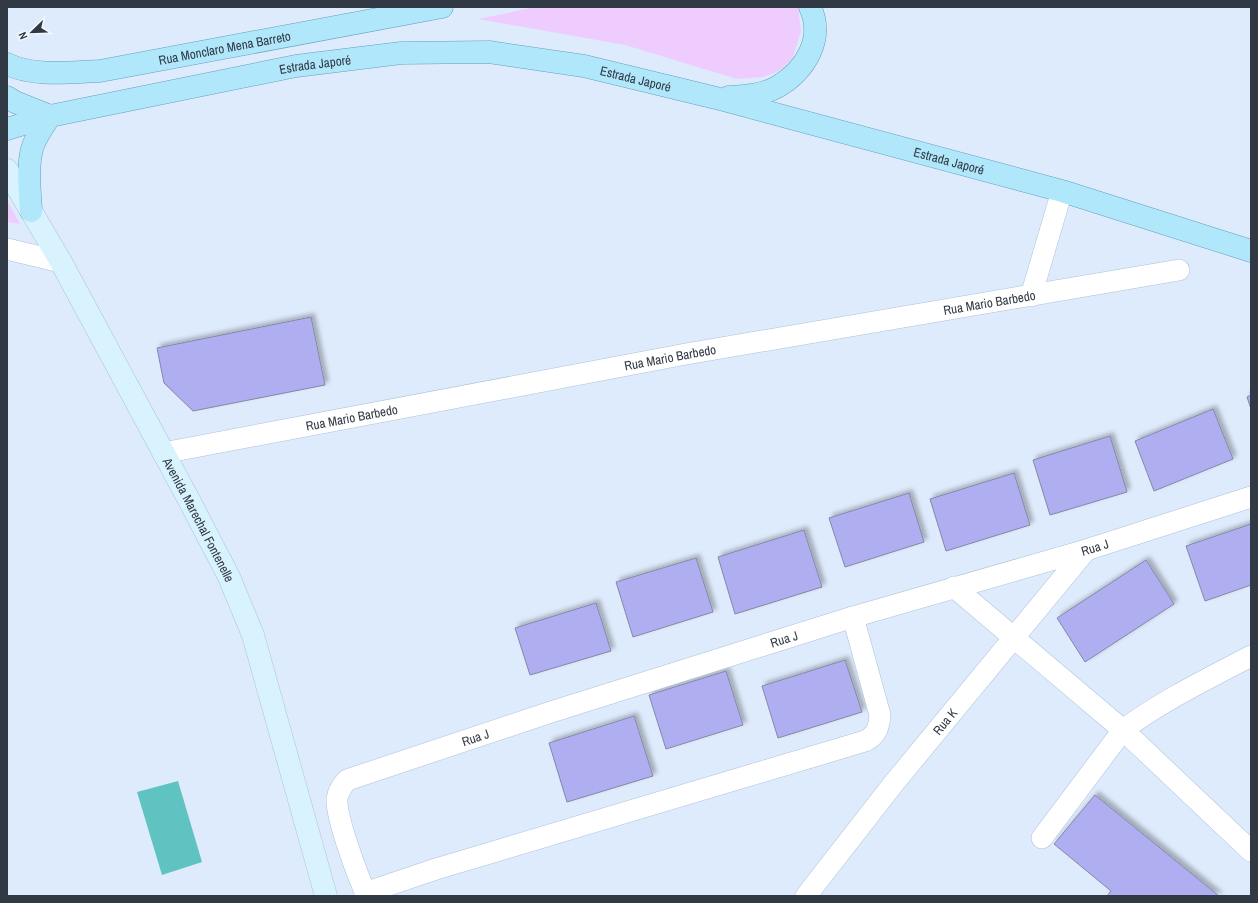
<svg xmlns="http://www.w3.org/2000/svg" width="1258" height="903" font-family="'Archivo Narrow',sans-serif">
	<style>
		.green { fill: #eecdfe }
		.water { fill: #5fc3c1 }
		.building { fill: #aeaef1; stroke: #8687a6; filter: url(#shadow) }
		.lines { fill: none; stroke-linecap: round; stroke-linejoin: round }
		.street-casing { stroke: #abc1dc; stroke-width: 22 }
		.secondary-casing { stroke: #abc1dc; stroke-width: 23 }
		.primary-casing { stroke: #62a0b9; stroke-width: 23 }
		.street { stroke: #fff; stroke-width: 21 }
		.secondary { stroke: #d8f3fd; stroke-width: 22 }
		.primary { stroke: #b1e7fb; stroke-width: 22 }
		.labels { text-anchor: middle; stroke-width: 3; stroke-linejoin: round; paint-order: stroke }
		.street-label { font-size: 13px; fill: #313944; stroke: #f3f8fd }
	</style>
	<defs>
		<filter id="shadow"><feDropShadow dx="3.5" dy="-3.5" stdDeviation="2" flood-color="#0004"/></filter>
	</defs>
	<rect width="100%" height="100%" fill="#deebfc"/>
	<g class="green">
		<polygon points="536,7 798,7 801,32 792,59 779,71 763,77 737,79 625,45 478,19"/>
		<polygon points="7,200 20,224 7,222"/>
	</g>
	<polygon class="water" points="178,781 202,862 162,875 137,792"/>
	<g class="building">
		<polygon points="311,317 325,385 193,411 164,383 157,348"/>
		<polygon points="1251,395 1251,409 1247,397"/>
		<polygon points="1213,409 1233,459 1154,491 1135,441"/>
		<polygon points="1110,436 1127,492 1050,515 1033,460"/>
		<polygon points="1014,473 1030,525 946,551 930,499"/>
		<polygon points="909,493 924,542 845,567 829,518"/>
		<polygon points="1251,524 1251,585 1205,601 1186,546"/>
		<polygon points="804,530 822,587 735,614 718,557"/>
		<polygon points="696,558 713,612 633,637 616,582"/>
		<polygon points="1146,560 1174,604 1085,662 1057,618"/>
		<polygon points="596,603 611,651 530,675 515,628"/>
		<polygon points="845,660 862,712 778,738 762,686"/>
		<polygon points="726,671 743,725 666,749 649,695"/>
		<polygon points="634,716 653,776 567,802 549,743"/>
		<polygon points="1095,795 1219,896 1107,896 1111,891 1054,844"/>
	</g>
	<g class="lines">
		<defs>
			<g id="street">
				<polyline points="7,249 61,262"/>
				<polyline points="1031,296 1062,191"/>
				<path id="s1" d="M 163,453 L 686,354 L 1179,270"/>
				<polyline points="954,587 1123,730 1042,838"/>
				<path d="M 1251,656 C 1207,679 1162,701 1123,730 L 1251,851"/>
				<path d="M 365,893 L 436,869 L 865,741 C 877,735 879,727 880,715 L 853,617"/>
				<path id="s2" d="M 367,896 C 358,877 336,818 337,799 C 338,791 342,786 347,780 L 551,712 L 853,617 L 1086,550 L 1251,497"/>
				<path id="s3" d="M 806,896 L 894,783 L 1086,550"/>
			</g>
			<g id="secondary">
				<path id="s4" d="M 7,170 L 61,262 L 190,502 L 229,577 L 253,635 L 326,896"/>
			</g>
			<g id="primary">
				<path id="s5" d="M 7,64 C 34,77 71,72 100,71 L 442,7"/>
				<polyline points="7,97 15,102 50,116"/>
				<path d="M 729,97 C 745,96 763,95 777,87 C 805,71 825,39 810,7"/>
				<path id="s6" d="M 7,129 L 50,116 L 296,66 L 401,53 L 489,52 L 584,66 L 716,98 L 1062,191 L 1251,251"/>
				<path d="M 31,211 C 30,191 27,169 32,149 C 35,137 43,127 50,116"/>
			</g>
		</defs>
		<use href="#street" class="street-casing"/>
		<use href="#secondary" class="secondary-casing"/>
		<use href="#primary" class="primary-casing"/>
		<use href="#street" class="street"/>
		<use href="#secondary" class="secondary"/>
		<use href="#primary" class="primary"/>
	</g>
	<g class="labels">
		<g class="street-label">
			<text dy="5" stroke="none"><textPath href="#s5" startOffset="221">Rua Monclaro Mena Barreto</textPath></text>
			<text dy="5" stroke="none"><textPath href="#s6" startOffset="315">Estrada Japoré</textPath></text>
			<text dy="5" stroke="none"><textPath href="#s6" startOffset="639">Estrada Japoré</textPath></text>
			<text dy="5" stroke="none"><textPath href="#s6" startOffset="963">Estrada Japoré</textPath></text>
			<text dy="5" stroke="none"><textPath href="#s1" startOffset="840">Rua Mario Barbedo</textPath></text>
			<text dy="5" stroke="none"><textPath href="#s1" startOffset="516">Rua Mario Barbedo</textPath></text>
			<text dy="5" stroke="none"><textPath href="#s1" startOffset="192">Rua Mario Barbedo</textPath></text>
			<text dy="5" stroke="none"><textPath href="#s4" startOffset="399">Avenida Marechal Fontenelle</textPath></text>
			<text dy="5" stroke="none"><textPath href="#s2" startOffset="907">Rua J</textPath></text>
			<text dy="5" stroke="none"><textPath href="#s2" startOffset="583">Rua J</textPath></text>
			<text dy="5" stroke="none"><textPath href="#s3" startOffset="223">Rua K</textPath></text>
			<text dy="5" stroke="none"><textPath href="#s2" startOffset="259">Rua J</textPath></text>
		</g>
	</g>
	<rect width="1258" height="903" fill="none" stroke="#313944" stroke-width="16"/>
	<g transform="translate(32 32) rotate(247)" stroke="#f3f8fd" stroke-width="3" paint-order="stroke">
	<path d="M0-3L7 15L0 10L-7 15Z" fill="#313944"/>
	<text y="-6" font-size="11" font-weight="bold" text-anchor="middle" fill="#313944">N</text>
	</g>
</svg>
